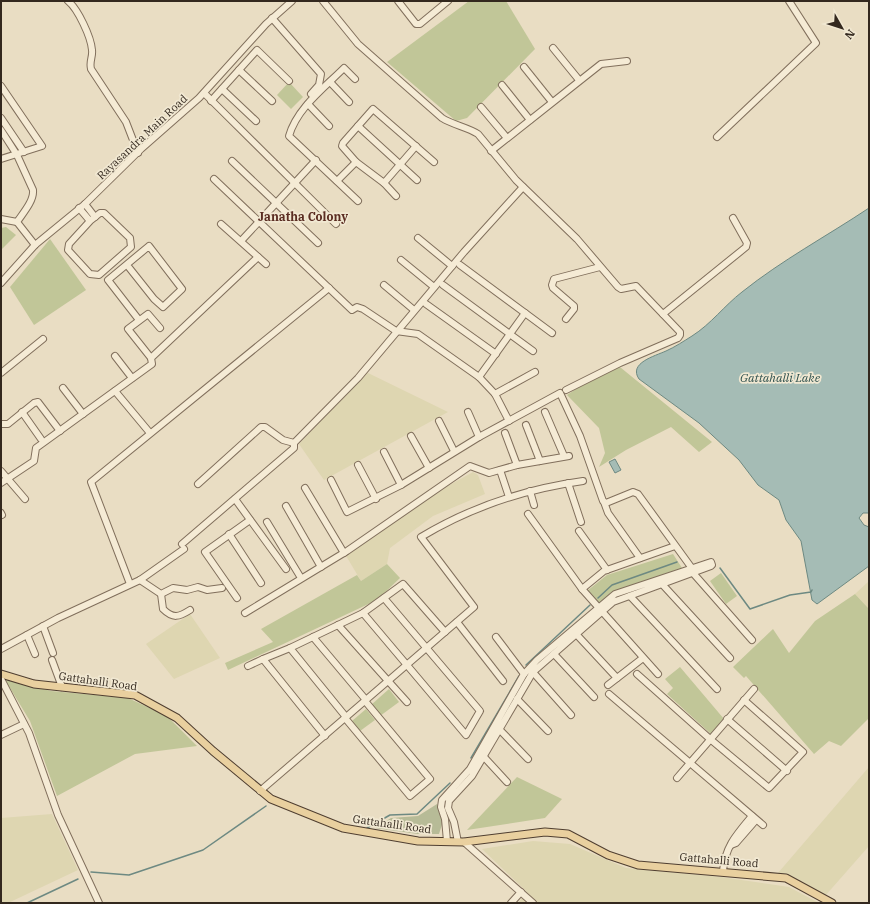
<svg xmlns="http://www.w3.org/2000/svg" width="870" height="904" font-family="'IBM Plex Serif',serif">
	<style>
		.farmland { fill: #ded6b1 }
		.green { fill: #c1c698 }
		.cemetery { fill: #b7bb97 }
		.water { fill: #a5bcb5; stroke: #6d8982 }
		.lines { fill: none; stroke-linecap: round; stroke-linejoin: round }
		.stream { stroke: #6d8982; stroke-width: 1.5 }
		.minor-casing { stroke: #816f5c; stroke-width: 8 }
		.major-casing { stroke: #4f3e30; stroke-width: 9 }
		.minor { stroke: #f5ebd5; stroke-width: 6 }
		.major { stroke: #e9d09f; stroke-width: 7 }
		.labels { text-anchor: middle; stroke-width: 3.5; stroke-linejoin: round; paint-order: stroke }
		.street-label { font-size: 11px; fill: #33281e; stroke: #f1e8d2 }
		.neighbourhood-label { font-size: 12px; font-weight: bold; fill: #5b2d22; stroke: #f1e8d2 }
		.water-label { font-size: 12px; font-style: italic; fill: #2f514e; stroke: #f1e8d2 }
	</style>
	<rect width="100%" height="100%" fill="#e9ddc3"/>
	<g class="farmland">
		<polygon points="366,372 448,412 324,480 299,444"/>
		<polygon points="473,472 478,475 485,494 433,516 390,548 387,564 361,581 345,554 446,487"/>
		<polygon points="869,581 869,609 855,594"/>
		<polygon points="190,614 220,658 174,679 146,644"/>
		<polygon points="869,767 869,846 825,896 787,875 778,873"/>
		<polygon points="52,814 78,870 8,903 1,903 1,818"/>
		<polygon points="533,841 570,844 626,868 721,877 789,887 819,903 518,903 527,892 482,849"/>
	</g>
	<g class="green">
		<polygon points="469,1 506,1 535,49 467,118 456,121 387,62"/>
		<polygon points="289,82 303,97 291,109 277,95"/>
		<polygon points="6,227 16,235 1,250 1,228"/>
		<polygon points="50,239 86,290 34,325 10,287"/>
		<polygon points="615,363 712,442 699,452 671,427 626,450 599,467 605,453 599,428 567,395"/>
		<polygon points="673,554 682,568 612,592 599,605 587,591 607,575"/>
		<polygon points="387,564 400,578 377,600 228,670 225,663 273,642 261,629 357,575 361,581"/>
		<polygon points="721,573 737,596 726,604 710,581"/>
		<polygon points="855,594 869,609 869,718 841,746 829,741 814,754 746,676 744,678 733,667 773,629 789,653 815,621"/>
		<polygon points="680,667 724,719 711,734 667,694 673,688 665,679"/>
		<polygon points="4,678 51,691 128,698 167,716 197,746 135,754 57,796 30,721"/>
		<polygon points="389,689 399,702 380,716 371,705"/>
		<polygon points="366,709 375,720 360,731 352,721"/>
		<polygon points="517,777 562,799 545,818 467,830"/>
	</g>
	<polygon class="cemetery" points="437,804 444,818 439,834 418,834 375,828 391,818 418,816"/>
	<g class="water">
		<path d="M 869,208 L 869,513 L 863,513 L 859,518 L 864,525 L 869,527 L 869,566 L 817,604 L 812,600 L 801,541 L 786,520 L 779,500 L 758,485 L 739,460 L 699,423 L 639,379 C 628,363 655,356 666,351 C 675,347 684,341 692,336 C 711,324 724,306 742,292 C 782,260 827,236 869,208 Z"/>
		<polygon points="615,459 621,470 615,473 609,462"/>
	</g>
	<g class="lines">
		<g class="stream">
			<polyline points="720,568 750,609 790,595 811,592 812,590"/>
			<polyline points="598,598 612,585 677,562"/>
			<polyline points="526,665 590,605"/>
			<polyline points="471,758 519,676"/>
			<polyline points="367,828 390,815 417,814 450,783"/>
			<polyline points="91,872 129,875 203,850 266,806"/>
			<polyline points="27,903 78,879"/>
		</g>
		<defs>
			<g id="minor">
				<path d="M 68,1 C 78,9 91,37 92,50 C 93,57 89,61 91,69 L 126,122 L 138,153"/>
				<path d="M 323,1 L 358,44 L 442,118 C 453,125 467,127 478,134 L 516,180 L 577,239 L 618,287 L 621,289 L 636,286 L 680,332 L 680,335 L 678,338 L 620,363 L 566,390"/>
				<polyline points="398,1 416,24 420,24 448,1"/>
				<polyline points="272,18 321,74 319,85 311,94"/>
				<polyline points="553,48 579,80"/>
				<polyline points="524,67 552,102"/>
				<polyline points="239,70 272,101"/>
				<path d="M 355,79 L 344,68 C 324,88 297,108 289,136 L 358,201"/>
				<polyline points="330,82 349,102"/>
				<polyline points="502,85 530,120"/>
				<polyline points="1,86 42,146 1,159"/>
				<polyline points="222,89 256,121"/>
				<polyline points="204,93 336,224"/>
				<polyline points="211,101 257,50 289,81"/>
				<polyline points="308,104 329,126"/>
				<polyline points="481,107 507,138"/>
				<polyline points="1,118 24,152"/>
				<polyline points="358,126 417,180"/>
				<path d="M 1,130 L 17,155 L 33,190 C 34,201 23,213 17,222 L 35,245"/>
				<polyline points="717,137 816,43 789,1"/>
				<polyline points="491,151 601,64 627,61"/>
				<polyline points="232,161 318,243"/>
				<polyline points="356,162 384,183 416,146"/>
				<polyline points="214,179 352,310 357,307 363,309 396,331 418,334 479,377 495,394"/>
				<polyline points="337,181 356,162 342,146 343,143 373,109 434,162"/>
				<polyline points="384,183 396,196"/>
				<polyline points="85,204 95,217"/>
				<polyline points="79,208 90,221 69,244 68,250 90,274 99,275 131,247 130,238 104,213 100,213 90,221"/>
				<polyline points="1,219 17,222"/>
				<polyline points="221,224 266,264"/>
				<polyline points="418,238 452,266"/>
				<polyline points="241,241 316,160"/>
				<polyline points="401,260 434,287"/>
				<polyline points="127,265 154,299 163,307 182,289 149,246 108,280 139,320"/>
				<polyline points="460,265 525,313 479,377"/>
				<polyline points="1,283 35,245 85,204 141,149 199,98 266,24 292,1"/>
				<polyline points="384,285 414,310"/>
				<polyline points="443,285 533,351"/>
				<polyline points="426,304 496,354"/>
				<polyline points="525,313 552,333"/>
				<polyline points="663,314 746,247 747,243 733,218"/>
				<polyline points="566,319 574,309 574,306 553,288 552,285 554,279 600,267"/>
				<polyline points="115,356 132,378"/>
				<polyline points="151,358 128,329 148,314 160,328"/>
				<polyline points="1,373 43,339"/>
				<polyline points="63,388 83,414"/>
				<polyline points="115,391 150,433"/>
				<polyline points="22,412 41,439"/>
				<polyline points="468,412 479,437"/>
				<polyline points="545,412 564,456"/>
				<polyline points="439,421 454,451"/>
				<polyline points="509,421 495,394 535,372"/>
				<polyline points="1,424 8,424 34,403 38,402 60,431"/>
				<polyline points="526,425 540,461"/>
				<polyline points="505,433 517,465"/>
				<polyline points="411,436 429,468"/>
				<polyline points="384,452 401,485"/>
				<polyline points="358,465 376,499"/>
				<polyline points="500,470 509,497"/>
				<polyline points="1,471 25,499"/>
				<polyline points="331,480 347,512 401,485 479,437 560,393 580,436 603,501 606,503 633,492 638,494 691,567"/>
				<polyline points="1,483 34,461 36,448 152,364 151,358 258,257"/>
				<polyline points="568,483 581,522"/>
				<polyline points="198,484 261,427 265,427 283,440 294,443"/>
				<polyline points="305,488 344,553"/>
				<polyline points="530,491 534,505"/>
				<polyline points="235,499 286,569"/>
				<polyline points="604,502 608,513 640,558"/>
				<polyline points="286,506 321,567"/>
				<polyline points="1,513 2,515"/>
				<polyline points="528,514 582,589 658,674"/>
				<polyline points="267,522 301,578"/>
				<polyline points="579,531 607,570"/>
				<polyline points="229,534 261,583"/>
				<polyline points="182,544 294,448 294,443 358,378 464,252 523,187"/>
				<polyline points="693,573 752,640"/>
				<polyline points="140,580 161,594 173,588 187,590 198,587 207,590 222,588"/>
				<polyline points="130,584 91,482 329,288"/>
				<polyline points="662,584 730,658"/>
				<polyline points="582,589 604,571 675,546"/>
				<path d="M 161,594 L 163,609 C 173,619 179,617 190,610"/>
				<polyline points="630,596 717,689"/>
				<polyline points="237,598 205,552 250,520"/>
				<polyline points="245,613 347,551 470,466 489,473 517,465 569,456"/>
				<polyline points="363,613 466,735 480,711 384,598"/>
				<polyline points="457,622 503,681"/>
				<polyline points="338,625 407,702"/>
				<polyline points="43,626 53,653"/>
				<polyline points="27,635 35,654"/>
				<polyline points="577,635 617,678"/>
				<polyline points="313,637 366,700"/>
				<polyline points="496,637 524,674"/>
				<polyline points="290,648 263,659 325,736"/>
				<polyline points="1,649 58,618 140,580 184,549"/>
				<polyline points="554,654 594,697"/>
				<polyline points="52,660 62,687"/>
				<polyline points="248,666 263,659"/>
				<polyline points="531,670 571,715"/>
				<polyline points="637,674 710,739 769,788 803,752 744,700"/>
				<polyline points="1,679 29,733 58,815 99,903"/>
				<polyline points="608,685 643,658"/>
				<polyline points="609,694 763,825"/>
				<polyline points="517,699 548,731"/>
				<polyline points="346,717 290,648 363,613 403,584 445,632"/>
				<polyline points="345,718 410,796 430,779 365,701"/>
				<polyline points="727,719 787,771"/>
				<polyline points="499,729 528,759"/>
				<polyline points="1,735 24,724"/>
				<polyline points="484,757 507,782"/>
				<polyline points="677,778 754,689"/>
				<path d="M 260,791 L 474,607 L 421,537 C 471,507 525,489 583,481"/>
				<polyline points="447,841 445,819 441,807 442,800 470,769 524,674 537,660 615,594 711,562 712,565 711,566 613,602 533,672 472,776 449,801 448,808 454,822 458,842"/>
				<polyline points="464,842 533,903"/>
				<polyline points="731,845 736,843 756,820"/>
				<path d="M 723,871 C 725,847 736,835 752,816"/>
				<polyline points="511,903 521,892"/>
			</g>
			<polyline id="major" points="1,674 34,684 135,695 177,718 213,751 271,799 343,828 418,841 464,842 545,832 568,834 608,855 638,865 786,878 832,903"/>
		</defs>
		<use href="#minor" class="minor-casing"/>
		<use href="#major" class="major-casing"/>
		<use href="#minor" class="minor"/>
		<use href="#major" class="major"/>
	</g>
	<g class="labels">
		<g class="street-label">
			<text transform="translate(142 137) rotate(-43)" y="4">Rayasandra Main Road</text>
			<text transform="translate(98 681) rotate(8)" y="4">Gattahalli Road</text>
			<text transform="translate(392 824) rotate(8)" y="4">Gattahalli Road</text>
			<text transform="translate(719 860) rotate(5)" y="4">Gattahalli Road</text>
		</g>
		<g class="neighbourhood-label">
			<text x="303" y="221">Janatha Colony</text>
		</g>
		<g class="water-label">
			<text x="780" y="382">Gattahalli Lake</text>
		</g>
	</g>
	<rect width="870" height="904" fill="none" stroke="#33281e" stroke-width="4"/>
	<g transform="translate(842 28) rotate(129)" stroke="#f1e8d2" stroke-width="3" paint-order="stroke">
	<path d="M0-3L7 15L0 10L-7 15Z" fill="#33281e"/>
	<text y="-6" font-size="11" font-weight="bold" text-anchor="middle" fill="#33281e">N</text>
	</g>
</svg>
